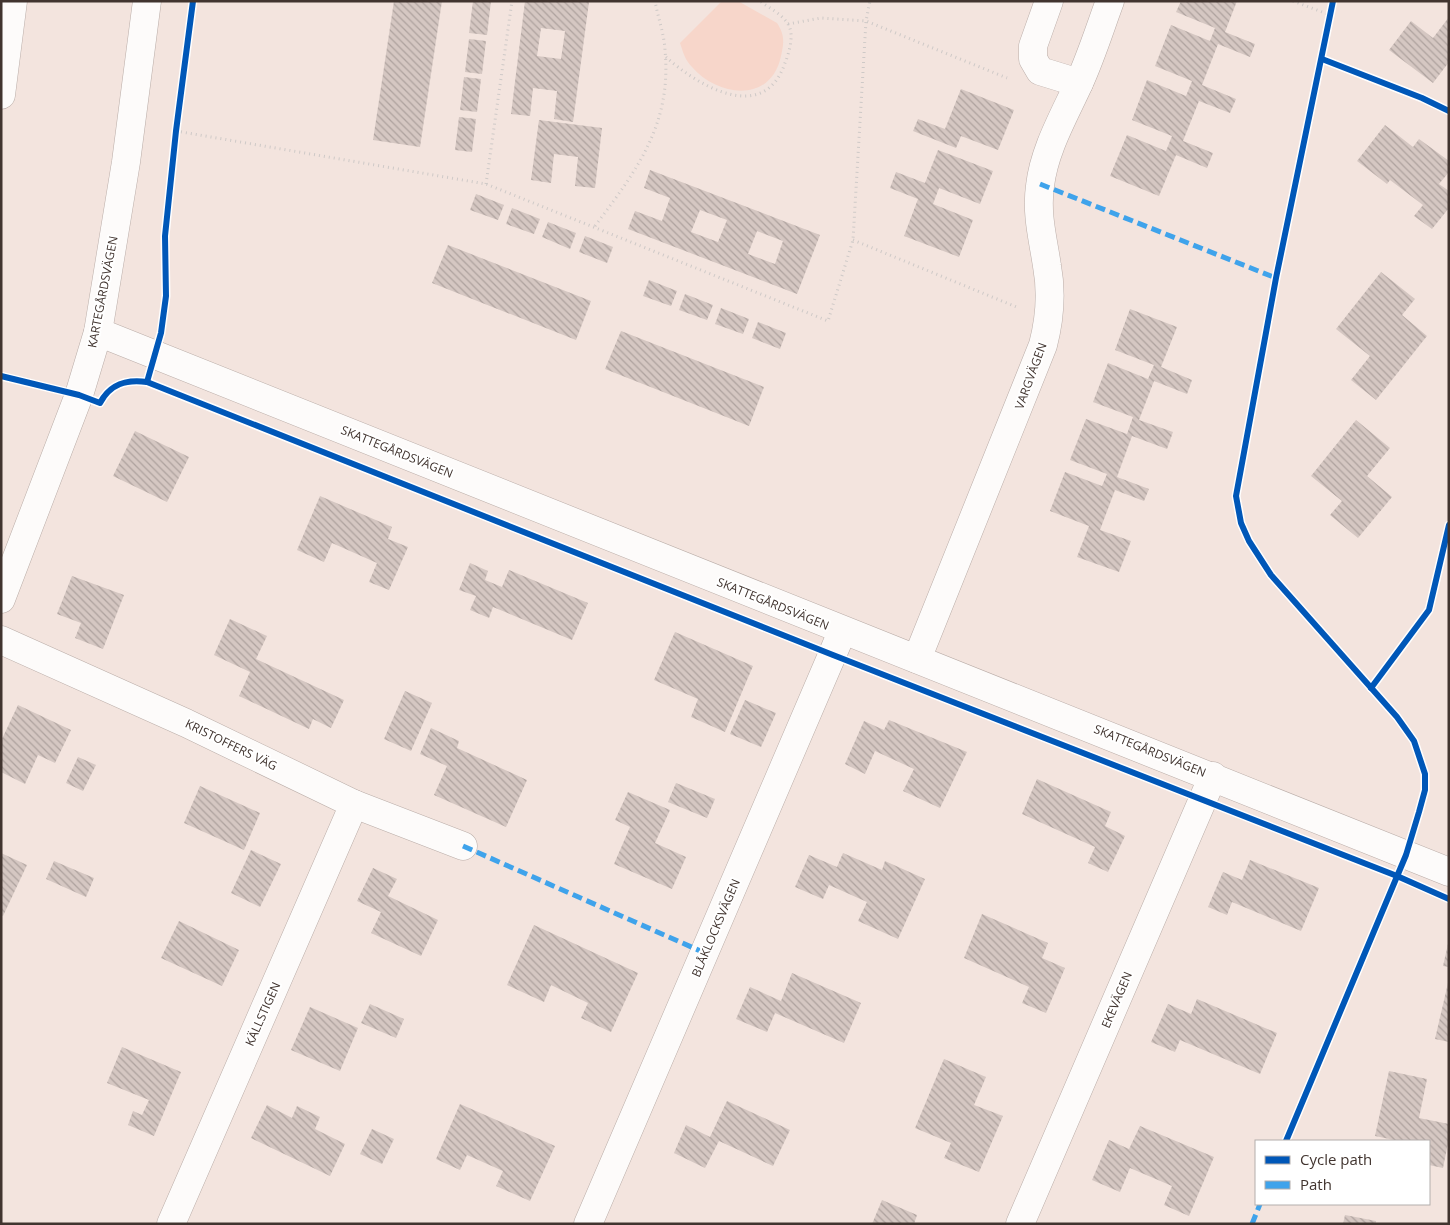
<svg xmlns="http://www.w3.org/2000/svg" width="1450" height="1225" font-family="'Open Sans',sans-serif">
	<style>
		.green { fill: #f7d6ca }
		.building { fill: url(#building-back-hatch); fill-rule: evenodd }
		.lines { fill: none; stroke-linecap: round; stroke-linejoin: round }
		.minor-casing { stroke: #baada8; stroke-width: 29 }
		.tertiary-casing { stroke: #baada8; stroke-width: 29 }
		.path { stroke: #cec9c7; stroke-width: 3; stroke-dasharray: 1 4; stroke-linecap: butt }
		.minor { stroke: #fdfbfa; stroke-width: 28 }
		.tertiary { stroke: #fdfbfa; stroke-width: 28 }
		.quiet { stroke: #3fa3eb; stroke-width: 5; stroke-dasharray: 10 5; stroke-linecap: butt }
		.cycleway-casing { stroke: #fff; stroke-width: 9 }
		.cycleway { stroke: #0057b8; stroke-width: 6 }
		.labels { text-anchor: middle; stroke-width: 4; stroke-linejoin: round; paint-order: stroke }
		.street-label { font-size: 12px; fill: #41342f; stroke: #fff }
	</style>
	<defs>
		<pattern id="building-back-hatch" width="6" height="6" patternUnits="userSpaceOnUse" patternTransform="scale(1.25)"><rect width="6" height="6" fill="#d5c7c2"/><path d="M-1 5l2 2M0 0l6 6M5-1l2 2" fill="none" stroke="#aea29e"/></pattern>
	</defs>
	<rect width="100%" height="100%" fill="#f3e4de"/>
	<path class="green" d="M 722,1 L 738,1 L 777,23 C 785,35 784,43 781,56 C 771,104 718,97 692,67 C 685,60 683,52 680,43 Z"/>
	<g class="building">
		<polygon points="394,1 442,1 420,147 373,140"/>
		<polygon points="473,1 491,1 487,35 469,33"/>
		<path d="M 525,1 L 589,2 L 573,122 L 554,119 L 557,91 L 533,88 L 530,116 L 511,114 ZM 541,28 L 565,31 L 561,59 L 537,56 Z"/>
		<polygon points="1181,1 1237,1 1225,32 1255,44 1250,57 1218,44 1202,85 1236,99 1230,113 1199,101 1183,141 1213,153 1207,168 1176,155 1159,196 1110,176 1127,135 1166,151 1172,136 1132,120 1147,80 1186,96 1192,81 1155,66 1171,25 1210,41 1215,28 1176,12"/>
		<polygon points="1449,17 1449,62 1433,83 1389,50 1411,21 1433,38"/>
		<polygon points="469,39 486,41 482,74 465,72"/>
		<polygon points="464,77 481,79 477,112 460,110"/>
		<polygon points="961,89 1014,110 998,150 961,136 956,148 913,131 918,119 945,129"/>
		<polygon points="459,117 476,119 472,152 455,150"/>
		<polygon points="539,120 602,128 595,188 575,186 578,157 554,154 551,183 531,180"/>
		<polygon points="1385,125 1413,147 1419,139 1449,161 1449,172 1439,184 1449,191 1449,208 1432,229 1414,216 1423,205 1390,180 1387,184 1357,161"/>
		<polygon points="938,150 993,171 980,204 939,188 933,204 973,220 959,257 904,236 918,199 890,188 896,172 925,183"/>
		<path d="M 650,170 L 820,235 L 797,294 L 628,229 L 635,211 L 662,221 L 670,198 L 644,188 ZM 700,210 L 727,220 L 718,242 L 691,232 ZM 757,231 L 783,241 L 775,264 L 748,254 Z"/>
		<polygon points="476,194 504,205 498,220 470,210"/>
		<polygon points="512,208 540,219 534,234 506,224"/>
		<polygon points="548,222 576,233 570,249 542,237"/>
		<polygon points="585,236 613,247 607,263 579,252"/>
		<polygon points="448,245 591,301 576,340 432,283"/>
		<polygon points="1381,272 1415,299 1402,315 1427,336 1376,400 1351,380 1370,356 1336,329"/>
		<polygon points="649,280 677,291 671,306 643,296"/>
		<polygon points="685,294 713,305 707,320 679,310"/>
		<polygon points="721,308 749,319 743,334 715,324"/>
		<polygon points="1130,309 1177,327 1161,367 1192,380 1187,394 1154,381 1139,420 1173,432 1167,449 1132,436 1117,477 1149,489 1144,501 1115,490 1100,530 1131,541 1119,572 1077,557 1089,526 1050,511 1065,472 1102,486 1107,474 1070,460 1086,419 1127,434 1133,417 1093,402 1108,363 1148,379 1154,365 1115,350"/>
		<polygon points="758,322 786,333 780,349 752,338"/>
		<polygon points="621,331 764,387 749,426 605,369"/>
		<polygon points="1356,420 1390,448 1367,476 1392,497 1358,538 1330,515 1342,501 1311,476"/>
		<polygon points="135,431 189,457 167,502 113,476"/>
		<polygon points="320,496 392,527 388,539 408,547 389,590 369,582 377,563 332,543 324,562 297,550"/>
		<polygon points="470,563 488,571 485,580 502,587 509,570 588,603 572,640 493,607 489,618 470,610 476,596 459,590"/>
		<polygon points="72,576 124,595 103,649 75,638 81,623 57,614"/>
		<polygon points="230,619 267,636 256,659 344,700 331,728 313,719 309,729 239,696 250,672 214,655"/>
		<polygon points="675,632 753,666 725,732 691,717 698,699 654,680"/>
		<polygon points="405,691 432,703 411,751 384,739"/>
		<polygon points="745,700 776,713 761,747 730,734"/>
		<polygon points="18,705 71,730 55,763 38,755 25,784 1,772 1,741"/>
		<polygon points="889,720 967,752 940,808 903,791 914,769 875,751 865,774 845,764 864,721 884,730"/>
		<polygon points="431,728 459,741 457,748 527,780 506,827 434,795 447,766 420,754"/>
		<polygon points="78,757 96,765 83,791 66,783"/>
		<polygon points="1037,779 1111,812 1105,826 1125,836 1108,872 1088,863 1095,847 1022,814"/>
		<polygon points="676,783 715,799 707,818 668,802"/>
		<polygon points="200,786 260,813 244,850 184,823"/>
		<polygon points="628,792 670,810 655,843 686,857 672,889 614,864 630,827 615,820"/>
		<polygon points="251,850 281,864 260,907 231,893"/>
		<polygon points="1,853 27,865 3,916 1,915"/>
		<polygon points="843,853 882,870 885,861 925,879 898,939 858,921 867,902 829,885 823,899 795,887 809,855 837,867"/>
		<polygon points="1250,860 1319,888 1301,931 1232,902 1227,915 1208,907 1223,872 1242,880"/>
		<polygon points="54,861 94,878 86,897 46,879"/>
		<polygon points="373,868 397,879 388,896 438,920 421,956 371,933 381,912 357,901"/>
		<polygon points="982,914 1048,943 1042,958 1065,968 1046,1013 1022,1003 1029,987 964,958"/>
		<polygon points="179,921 239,950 222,986 161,958"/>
		<polygon points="534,925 638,973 611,1032 581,1018 588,1003 551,985 544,1002 507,985"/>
		<polygon points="1448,944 1449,944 1449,967 1443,966"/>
		<polygon points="792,973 861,1003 844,1043 775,1013 767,1032 736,1019 750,987 781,1001"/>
		<polygon points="1448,983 1449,983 1449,1042 1435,1039"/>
		<polygon points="1197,999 1277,1033 1260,1074 1180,1040 1175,1052 1151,1042 1168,1004 1191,1014"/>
		<polygon points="370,1004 404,1019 396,1038 361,1023"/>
		<polygon points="310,1007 358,1028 340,1071 291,1050"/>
		<polygon points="122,1047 181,1072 154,1136 128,1125 133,1111 142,1115 149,1100 107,1083"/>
		<polygon points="944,1059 986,1077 974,1105 1003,1116 979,1172 944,1158 951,1143 915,1128"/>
		<polygon points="1389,1071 1427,1079 1419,1118 1449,1124 1449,1138 1443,1168 1429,1165 1429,1141 1399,1141 1375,1136"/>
		<polygon points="727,1101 790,1130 773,1166 719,1141 705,1168 674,1153 686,1125 710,1137"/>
		<polygon points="460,1104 555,1146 530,1201 496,1186 503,1171 467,1155 460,1170 436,1159"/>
		<polygon points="267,1105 292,1118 297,1106 320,1117 315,1129 345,1144 330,1176 251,1138"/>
		<polygon points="1140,1126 1214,1157 1189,1216 1164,1205 1172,1186 1130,1168 1120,1192 1092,1180 1109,1140 1129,1149"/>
		<polygon points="372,1129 394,1139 382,1164 360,1154"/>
		<polygon points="882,1200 917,1215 914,1224 872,1224"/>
		<polygon points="1345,1215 1376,1221 1376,1224 1343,1224"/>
	</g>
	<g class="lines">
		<defs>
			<g id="minor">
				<polyline points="1049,1 1033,46 1033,59 1040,71 1079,83"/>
				<polyline points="1,95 13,1"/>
				<polyline points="98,332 1449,872"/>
				<polyline points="1,640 186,723 354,804 463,846"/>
				<path d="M 917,659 L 1043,345 C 1050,318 1052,293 1047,266 C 1043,239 1036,214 1040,186 C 1044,150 1064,116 1079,83 C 1091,57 1100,28 1110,1"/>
				<polyline points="171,1224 354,804"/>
				<polyline points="588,1224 842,632"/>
				<polyline points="1020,1224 1213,776"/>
			</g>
			<polyline id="tertiary" points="1,599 79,395 98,332 126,162 147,1"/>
		</defs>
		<use href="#minor" class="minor-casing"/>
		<use href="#tertiary" class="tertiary-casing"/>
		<g class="path">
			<polyline points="1293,1 1330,15"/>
			<polyline points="788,24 821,18 866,21 1007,78"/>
			<path d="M 666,57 C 698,86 764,125 785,63 C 789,53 794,36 789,26 C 784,15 769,8 760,1"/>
			<polyline points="176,131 486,184 828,321 853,240 866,21 870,1"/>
			<polyline points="486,184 512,1"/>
			<path d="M 595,226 C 637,170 672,124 665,50 C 664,33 658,18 655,1"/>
			<polyline points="853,240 1019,308"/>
		</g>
		<use href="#minor" class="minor"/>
		<use href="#tertiary" class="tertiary"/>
		<g class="quiet">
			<polyline points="1040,184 1276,278"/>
			<polyline points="463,846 705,953"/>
			<polyline points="1252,1224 1260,1204"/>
		</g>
		<defs>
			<g id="cycleway">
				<polyline points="1322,59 1422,98 1449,111"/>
				<path d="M 1,376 L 79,395 L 100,403 C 110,384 126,379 147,382 L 833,655 L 1397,876 L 1449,899"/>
				<polyline points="147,382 161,333 166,296 165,236 176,131 193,1"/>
				<polyline points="1371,688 1429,610 1449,525"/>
				<polyline points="1286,1141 1406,855 1419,812 1425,790 1425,774 1414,741 1397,717 1271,575 1249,541 1241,523 1236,496 1276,278 1333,1"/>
			</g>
		</defs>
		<use href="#cycleway" class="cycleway-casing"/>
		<use href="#cycleway" class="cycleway"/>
	</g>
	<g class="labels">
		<g class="street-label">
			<text transform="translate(103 292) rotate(-79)" y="4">KARTEGÅRDSVÄGEN</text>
			<text transform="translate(1031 376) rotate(-70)" y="4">VARGVÄGEN</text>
			<text transform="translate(397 452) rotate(22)" y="4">SKATTEGÅRDSVÄGEN</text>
			<text transform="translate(773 604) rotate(22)" y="4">SKATTEGÅRDSVÄGEN</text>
			<text transform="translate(231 745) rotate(26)" y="4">KRISTOFFERS VÄG</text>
			<text transform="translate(1150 751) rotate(22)" y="4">SKATTEGÅRDSVÄGEN</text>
			<text transform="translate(716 928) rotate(-67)" y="4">BLÅKLOCKSVÄGEN</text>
			<text transform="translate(1117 1000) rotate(-67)" y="4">EKEVÄGEN</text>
			<text transform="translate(263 1014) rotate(-66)" y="4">KÄLLSTIGEN</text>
		</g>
	</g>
	<rect width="1450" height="1225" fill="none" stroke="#41342f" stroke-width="5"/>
	<rect x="1255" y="1140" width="175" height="65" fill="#ffffff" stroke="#b3aeac"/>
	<rect x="1265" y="1156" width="25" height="8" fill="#0057b8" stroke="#b3aeac"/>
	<text x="1300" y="1165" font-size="15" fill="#41342f">Cycle path</text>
	<rect x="1265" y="1181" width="25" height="8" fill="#3fa3eb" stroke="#b3aeac"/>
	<text x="1300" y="1190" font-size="15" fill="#41342f">Path</text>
</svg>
